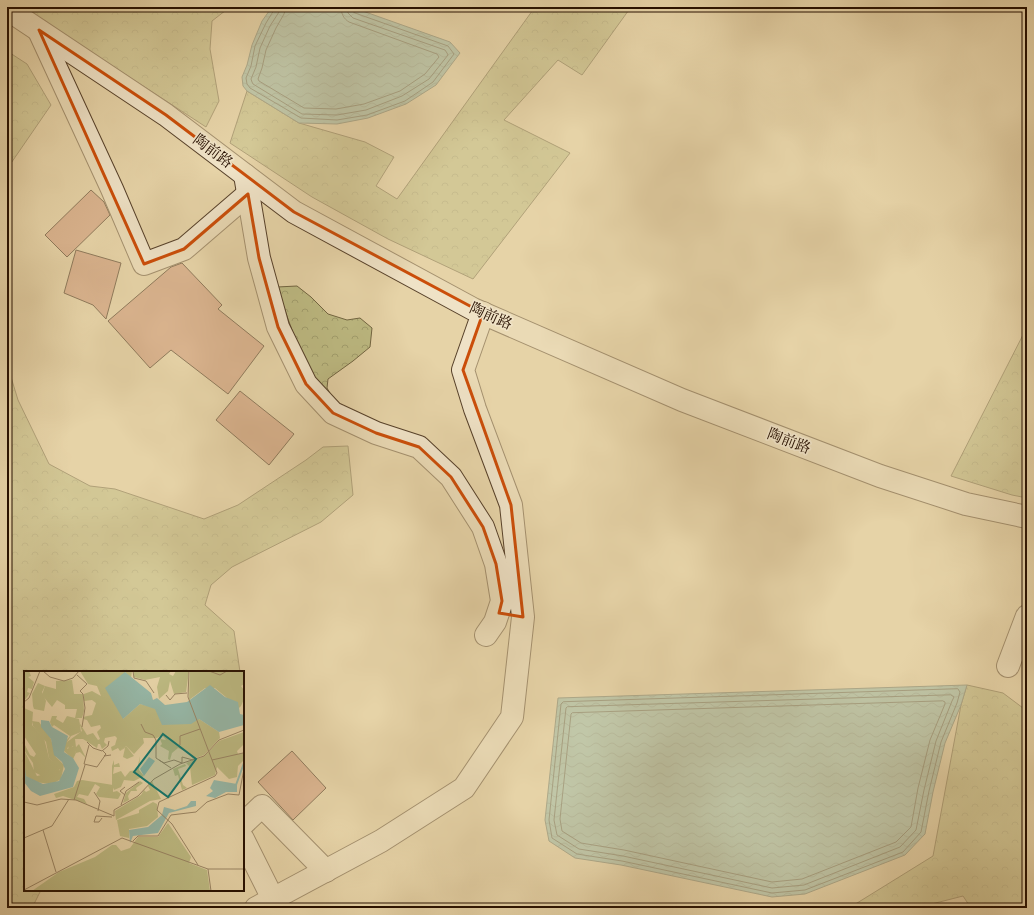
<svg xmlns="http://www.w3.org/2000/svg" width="1034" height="915" font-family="'IM FELL Double Pica','Noto Serif SC',serif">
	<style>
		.forest { fill: url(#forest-crowns); stroke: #726541 }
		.water { fill: url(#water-waves); stroke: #6a7565 }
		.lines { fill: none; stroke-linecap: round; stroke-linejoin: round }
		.shore { stroke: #5e6454; stroke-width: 1 }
		.building { fill: #cd8e71; stroke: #271000 }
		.minor-casing { stroke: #57412a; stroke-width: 24 }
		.minor { stroke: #efe2c6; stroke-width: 22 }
		.marked { fill: none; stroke: #cb4e0a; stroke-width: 3; stroke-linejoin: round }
		.labels { text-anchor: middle; stroke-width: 3.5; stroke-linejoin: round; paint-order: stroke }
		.street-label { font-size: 15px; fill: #271000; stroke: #efe2c6 }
		.inset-river { fill: none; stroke: #96b8a8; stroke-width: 2 }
		.inset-road { fill: none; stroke: #9a8564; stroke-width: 1 }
		.view { fill: #0f766e; fill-opacity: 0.15; stroke: #0f766e; stroke-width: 2 }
		.inset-edge { fill: none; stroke: #271000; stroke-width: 2 }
	</style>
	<defs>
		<pattern id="forest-crowns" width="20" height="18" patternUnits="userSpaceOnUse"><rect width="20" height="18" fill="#bdba82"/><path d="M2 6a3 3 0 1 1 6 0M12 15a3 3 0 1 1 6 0" fill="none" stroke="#a29f6e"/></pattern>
		<pattern id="water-waves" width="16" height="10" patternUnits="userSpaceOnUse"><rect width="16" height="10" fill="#96b8a8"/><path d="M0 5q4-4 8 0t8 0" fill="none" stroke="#819d8f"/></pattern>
	</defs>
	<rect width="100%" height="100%" fill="#e6d3a7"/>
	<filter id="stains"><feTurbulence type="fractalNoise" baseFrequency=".005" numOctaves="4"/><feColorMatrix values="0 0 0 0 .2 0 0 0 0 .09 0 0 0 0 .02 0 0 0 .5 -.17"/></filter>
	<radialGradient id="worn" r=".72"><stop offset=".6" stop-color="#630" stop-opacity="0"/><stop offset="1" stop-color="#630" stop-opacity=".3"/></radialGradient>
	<g class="forest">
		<polygon points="22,7 230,7 212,21 210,49 219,101 206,127"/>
		<polygon points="535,7 631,7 582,75 558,60 504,120 570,153 473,279 388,239 312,197 230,143 247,91 299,123 365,142 394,157 376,186 397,199"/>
		<polygon points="7,51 27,64 51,105 7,169"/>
		<polygon points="297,286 311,297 328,314 347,320 360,318 372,328 370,347 353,361 328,379 327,388 335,402 318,383 300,352 288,319 277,287"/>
		<polygon points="1027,327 1027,498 1012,495 951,476"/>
		<polygon points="7,364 18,400 49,464 90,486 115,489 204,519 238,505 306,460 323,447 348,446 353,495 321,522 232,567 211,585 205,605 234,631 240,672 25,672 25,890 41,890 32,908 7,908"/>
		<polygon points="967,685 1003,693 1027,711 1027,908 971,908 963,896 916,908 849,908 933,856 961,705"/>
	</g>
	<g class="water">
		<polygon points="272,7 353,7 357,9 450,42 460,53 436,85 406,104 368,118 337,124 299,123 247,91 243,86 242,77 247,65 252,45 262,21"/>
		<polygon points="967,685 961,705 945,743 933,792 925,834 905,855 805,894 772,897 621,865 575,858 549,841 545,820 558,698"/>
	</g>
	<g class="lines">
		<g class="shore">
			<polyline points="274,7 274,10 266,23 255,46 251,66 246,78 247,84 250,88 301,118 337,120 367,115 405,101 433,82 454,54 448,46 355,13 352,11 352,7"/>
			<polyline points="279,7 279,12 270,26 260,48 256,67 251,79 252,82 253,84 302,114 337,115 366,110 402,96 429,79 448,55 447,53 445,50 353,18 348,13 347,7"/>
			<path d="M 286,7 L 284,14 L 276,28 L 266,50 L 262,68 L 258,79 L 259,81 L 304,108 L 336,109 L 364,104 L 400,91 L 425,74 L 439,57 L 437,54 L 349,22 C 344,19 341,14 341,7"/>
			<polygon points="958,689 960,692 957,703 941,742 929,791 921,832 903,852 805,890 772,893 622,861 577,854 552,838 549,820 561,704 563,702"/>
			<polygon points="951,695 954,697 952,701 936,741 924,790 916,830 900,847 804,885 772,888 623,856 579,849 557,835 554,820 566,708 567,707"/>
			<polygon points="943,701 945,702 945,704 930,740 918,788 911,827 896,842 802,879 772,882 624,850 581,843 562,831 560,819 571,714 572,713"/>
		</g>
	</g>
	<g class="building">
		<polygon points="91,190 104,202 110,215 67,257 45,235"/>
		<polygon points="76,250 121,263 106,319 93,305 64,293"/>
		<polygon points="182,263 222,305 218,309 264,346 228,394 171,350 150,368 108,321 171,267"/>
		<polygon points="240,391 294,434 269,465 216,420"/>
		<polygon points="292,751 326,788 293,820 258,782"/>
	</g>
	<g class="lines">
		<defs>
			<g id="minor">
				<polyline points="7,9 166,115 294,212 473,309 682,400 880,476 966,504 1027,517"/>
				<polyline points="39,31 112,189 144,264 184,249 248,194"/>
				<polyline points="245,175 259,258 278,327 306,384 333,413 376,433 419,447 451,477 483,527 496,564 502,601 495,622 486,635"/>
				<polyline points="1008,666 1027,616"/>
				<polyline points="243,824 262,806 326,871"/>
				<polyline points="243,839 273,899"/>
				<polyline points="256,908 381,841 464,788 512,717 523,617 511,505 475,409 463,370 483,313"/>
			</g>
		</defs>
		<use href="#minor" class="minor-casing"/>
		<use href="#minor" class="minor"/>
	</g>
	<path d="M0 0H1034V915H0ZM 39,30 L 166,115 L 294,212 L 483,313 L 463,370 L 511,505 L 523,617 L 499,613 L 502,601 L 496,564 L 483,527 L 451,477 L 419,447 L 376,433 L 333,413 L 306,384 L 278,327 L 259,258 L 248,194 L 184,249 L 144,264 Z" fill="#e6d3a7" fill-opacity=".55" fill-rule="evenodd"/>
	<path class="marked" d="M 39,30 L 166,115 L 294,212 L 483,313 L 463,370 L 511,505 L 523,617 L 499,613 L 502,601 L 496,564 L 483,527 L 451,477 L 419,447 L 376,433 L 333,413 L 306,384 L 278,327 L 259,258 L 248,194 L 184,249 L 144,264 Z"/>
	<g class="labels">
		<g class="street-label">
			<text transform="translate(213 151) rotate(37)" y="5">陶前路</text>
			<text transform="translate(491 316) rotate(24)" y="5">陶前路</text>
			<text transform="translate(789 441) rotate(21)" y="5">陶前路</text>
		</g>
	</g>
	<g transform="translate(24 671)">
		<rect width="220" height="220" fill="#e6d3a7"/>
		<path d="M 166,0 L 220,0 L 220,13 L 217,15 L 220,19 L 220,28 L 217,35 L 215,37 L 191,17 L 181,17 L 165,29 ZM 14,12 L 21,15 L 18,21 L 22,30 L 20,40 L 10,38 L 9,35 L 8,23 ZM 28,45 L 33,45 L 32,48 L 39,52 L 43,45 L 55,48 L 57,61 L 47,65 L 43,71 L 45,74 L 43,78 L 50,75 L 52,82 L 49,88 L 40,80 L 41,71 L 46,65 L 30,54 L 28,56 L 26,51 ZM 8,50 L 15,51 L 27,68 L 32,86 L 40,94 L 37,108 L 28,113 L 10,111 L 1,104 L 0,79 L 13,105 L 36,99 L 25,87 L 22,71 L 9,55 ZM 102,75 L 110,85 L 103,88 L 99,86 L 101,77 L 96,80 ZM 58,109 L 89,114 L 89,121 L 93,120 L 97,123 L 94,128 L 75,126 L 72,123 L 76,116 L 71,113 L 64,125 L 55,123 L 53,126 L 60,128 L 63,133 L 39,125 L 32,127 L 30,123 L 50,116 L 53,110 Z" fill="#bdba82"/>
		<path d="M 5,0 L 7,5 L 4,6 L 10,11 L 8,18 L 4,17 L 3,21 L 6,22 L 0,30 L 1,1 ZM 56,0 L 108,0 L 107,7 L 101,1 L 99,48 L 116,33 L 175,48 L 195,61 L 196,67 L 180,84 L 169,88 L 163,81 L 154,77 L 148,82 L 146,89 L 144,88 L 145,80 L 136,75 L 138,73 L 136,68 L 142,69 L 138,64 L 133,67 L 119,67 L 120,72 L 110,83 L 102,75 L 96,80 L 94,77 L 88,80 L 87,76 L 91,74 L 93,67 L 91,65 L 81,67 L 80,71 L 83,74 L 78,78 L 76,73 L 74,73 L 73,77 L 59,68 L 51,68 L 52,76 L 55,73 L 62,87 L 56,81 L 52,82 L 49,75 L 45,79 L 43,71 L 58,60 L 55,51 L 63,64 L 69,62 L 74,69 L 76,68 L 73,61 L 77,57 L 76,54 L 67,56 L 63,49 L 59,48 L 59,46 L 68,44 L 72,32 L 68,29 L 60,30 L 60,23 L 68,20 L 77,25 L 73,15 L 64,13 ZM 109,0 L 147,0 L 145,3 L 149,5 L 152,0 L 165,0 L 162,21 L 150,23 L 146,10 L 144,20 L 135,28 L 133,16 L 136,6 L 121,9 L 110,6 ZM 48,9 L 50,23 L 59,23 L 60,40 L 58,47 L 51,47 L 53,38 L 41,38 L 41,34 L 33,29 L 28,36 L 18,24 L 21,15 L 32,18 L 32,10 ZM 0,37 L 9,41 L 8,54 L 20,67 L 25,87 L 36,97 L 32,106 L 22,107 L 10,101 L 9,92 L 0,79 L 0,72 L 6,84 L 10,86 L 12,83 L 0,65 ZM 220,61 L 220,73 L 213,80 L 214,83 L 220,82 L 220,89 L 214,95 L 213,106 L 205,108 L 193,96 L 191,104 L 168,114 L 166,96 L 162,92 L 180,85 L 195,70 ZM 116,85 L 115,99 L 120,105 L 110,110 L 100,109 L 97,116 L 90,119 L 88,114 L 88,95 L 90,89 L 90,94 L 95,92 L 96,96 L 90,96 L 89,103 L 97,100 L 101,106 L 106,100 L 113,99 ZM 161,93 L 162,95 L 154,98 L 159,114 L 163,117 L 158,119 L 154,104 L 151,105 L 149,98 ZM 116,110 L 119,112 L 112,117 L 113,120 L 107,120 L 104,125 L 105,129 L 99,132 L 102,122 ZM 128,110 L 137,128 L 126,130 L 92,149 L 91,140 L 117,124 L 120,119 L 122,121 L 126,119 L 124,115 ZM 129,131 L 133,133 L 134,146 L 123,155 L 105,158 L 105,167 L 96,165 L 93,149 L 115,142 L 115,139 ZM 144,152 L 167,186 L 165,192 L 183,199 L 186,220 L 8,220 L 35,201 L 71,186 L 88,174 L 92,174 L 97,180 L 106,177 L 114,166 L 134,166 Z" fill="#bdba82"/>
		<path d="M 101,1 L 127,22 L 129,29 L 133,27 L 141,34 L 163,31 L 186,14 L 201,26 L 214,31 L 216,43 L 220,44 L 220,54 L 195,61 L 175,48 L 167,53 L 138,54 L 131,38 L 116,33 L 99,48 L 81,17 ZM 17,49 L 25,50 L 28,56 L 44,65 L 40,81 L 49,87 L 55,97 L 49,116 L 16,125 L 7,120 L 0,111 L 0,89 L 2,105 L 19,113 L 35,110 L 41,98 L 38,91 L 30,84 L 27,68 L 17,56 ZM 125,86 L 131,90 L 120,105 L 116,98 ZM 190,109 L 213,113 L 213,121 L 202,121 L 191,127 L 182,125 L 189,120 L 186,117 ZM 167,130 L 172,130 L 172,135 L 145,142 L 134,162 L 109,165 L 106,172 L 105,159 L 124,156 L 138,144 L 140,136 L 151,139 L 163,135 Z" fill="#96b8a8"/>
		<path class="inset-river" d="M 212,114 L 220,92"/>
		<path class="inset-road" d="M 19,0 L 26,6 L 40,10 L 49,7 L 55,0M 109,0 L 110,7 L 122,10 L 130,22M 165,0 L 164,26 L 193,102 L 191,105 L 135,131 L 133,139 L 148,153 L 174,194M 185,0 L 196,4 L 203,0M 53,4 L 63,13 L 56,20 L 59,23 L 61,37 L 58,56M 142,24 L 146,29 L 151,23 L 163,22M 0,31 L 5,27 L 16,0M 117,53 L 121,61 L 129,64 L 132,69 L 132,87 L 147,97M 63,71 L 69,77 L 78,80 L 84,75 L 85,70M 65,74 L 60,93 L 73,96 L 82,83M 156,74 L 156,65 L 176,58M 79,80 L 82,83 L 80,85 L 87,84M 135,89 L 140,92 L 150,89 L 158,92M 188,89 L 219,82M 158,92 L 158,86 L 169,89M 70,121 L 76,130 L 74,140M 101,124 L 96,120 L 101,116M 50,129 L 61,94M 0,131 L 13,134 L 37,128 L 52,129 L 90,145M 97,134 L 102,120 L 115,111M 90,145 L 90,139 L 114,125 L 130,108 L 156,93 L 180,85 L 195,69 L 220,59M 78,147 L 75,151 L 70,151 L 72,145 L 88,146M 19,159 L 32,201M 0,167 L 28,155 L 45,128M 109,170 L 114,165 L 134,165 L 147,144 L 172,141 L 183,131 L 204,123 L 215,124 L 220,98M 184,198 L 187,220M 0,219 L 98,167 L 184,198 L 220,198"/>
		<path class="view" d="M 139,63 L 172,88 L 144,126 L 110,101 Z"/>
		<rect width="220" height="220" class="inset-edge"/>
	</g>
	<rect width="1034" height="915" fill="none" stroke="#e6d3a7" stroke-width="24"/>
	<rect x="8" y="8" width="1018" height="899" fill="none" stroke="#271000" stroke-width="2"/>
	<rect x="12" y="12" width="1010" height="891" fill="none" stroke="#271000"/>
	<rect width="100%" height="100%" filter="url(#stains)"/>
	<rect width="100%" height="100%" fill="url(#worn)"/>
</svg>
